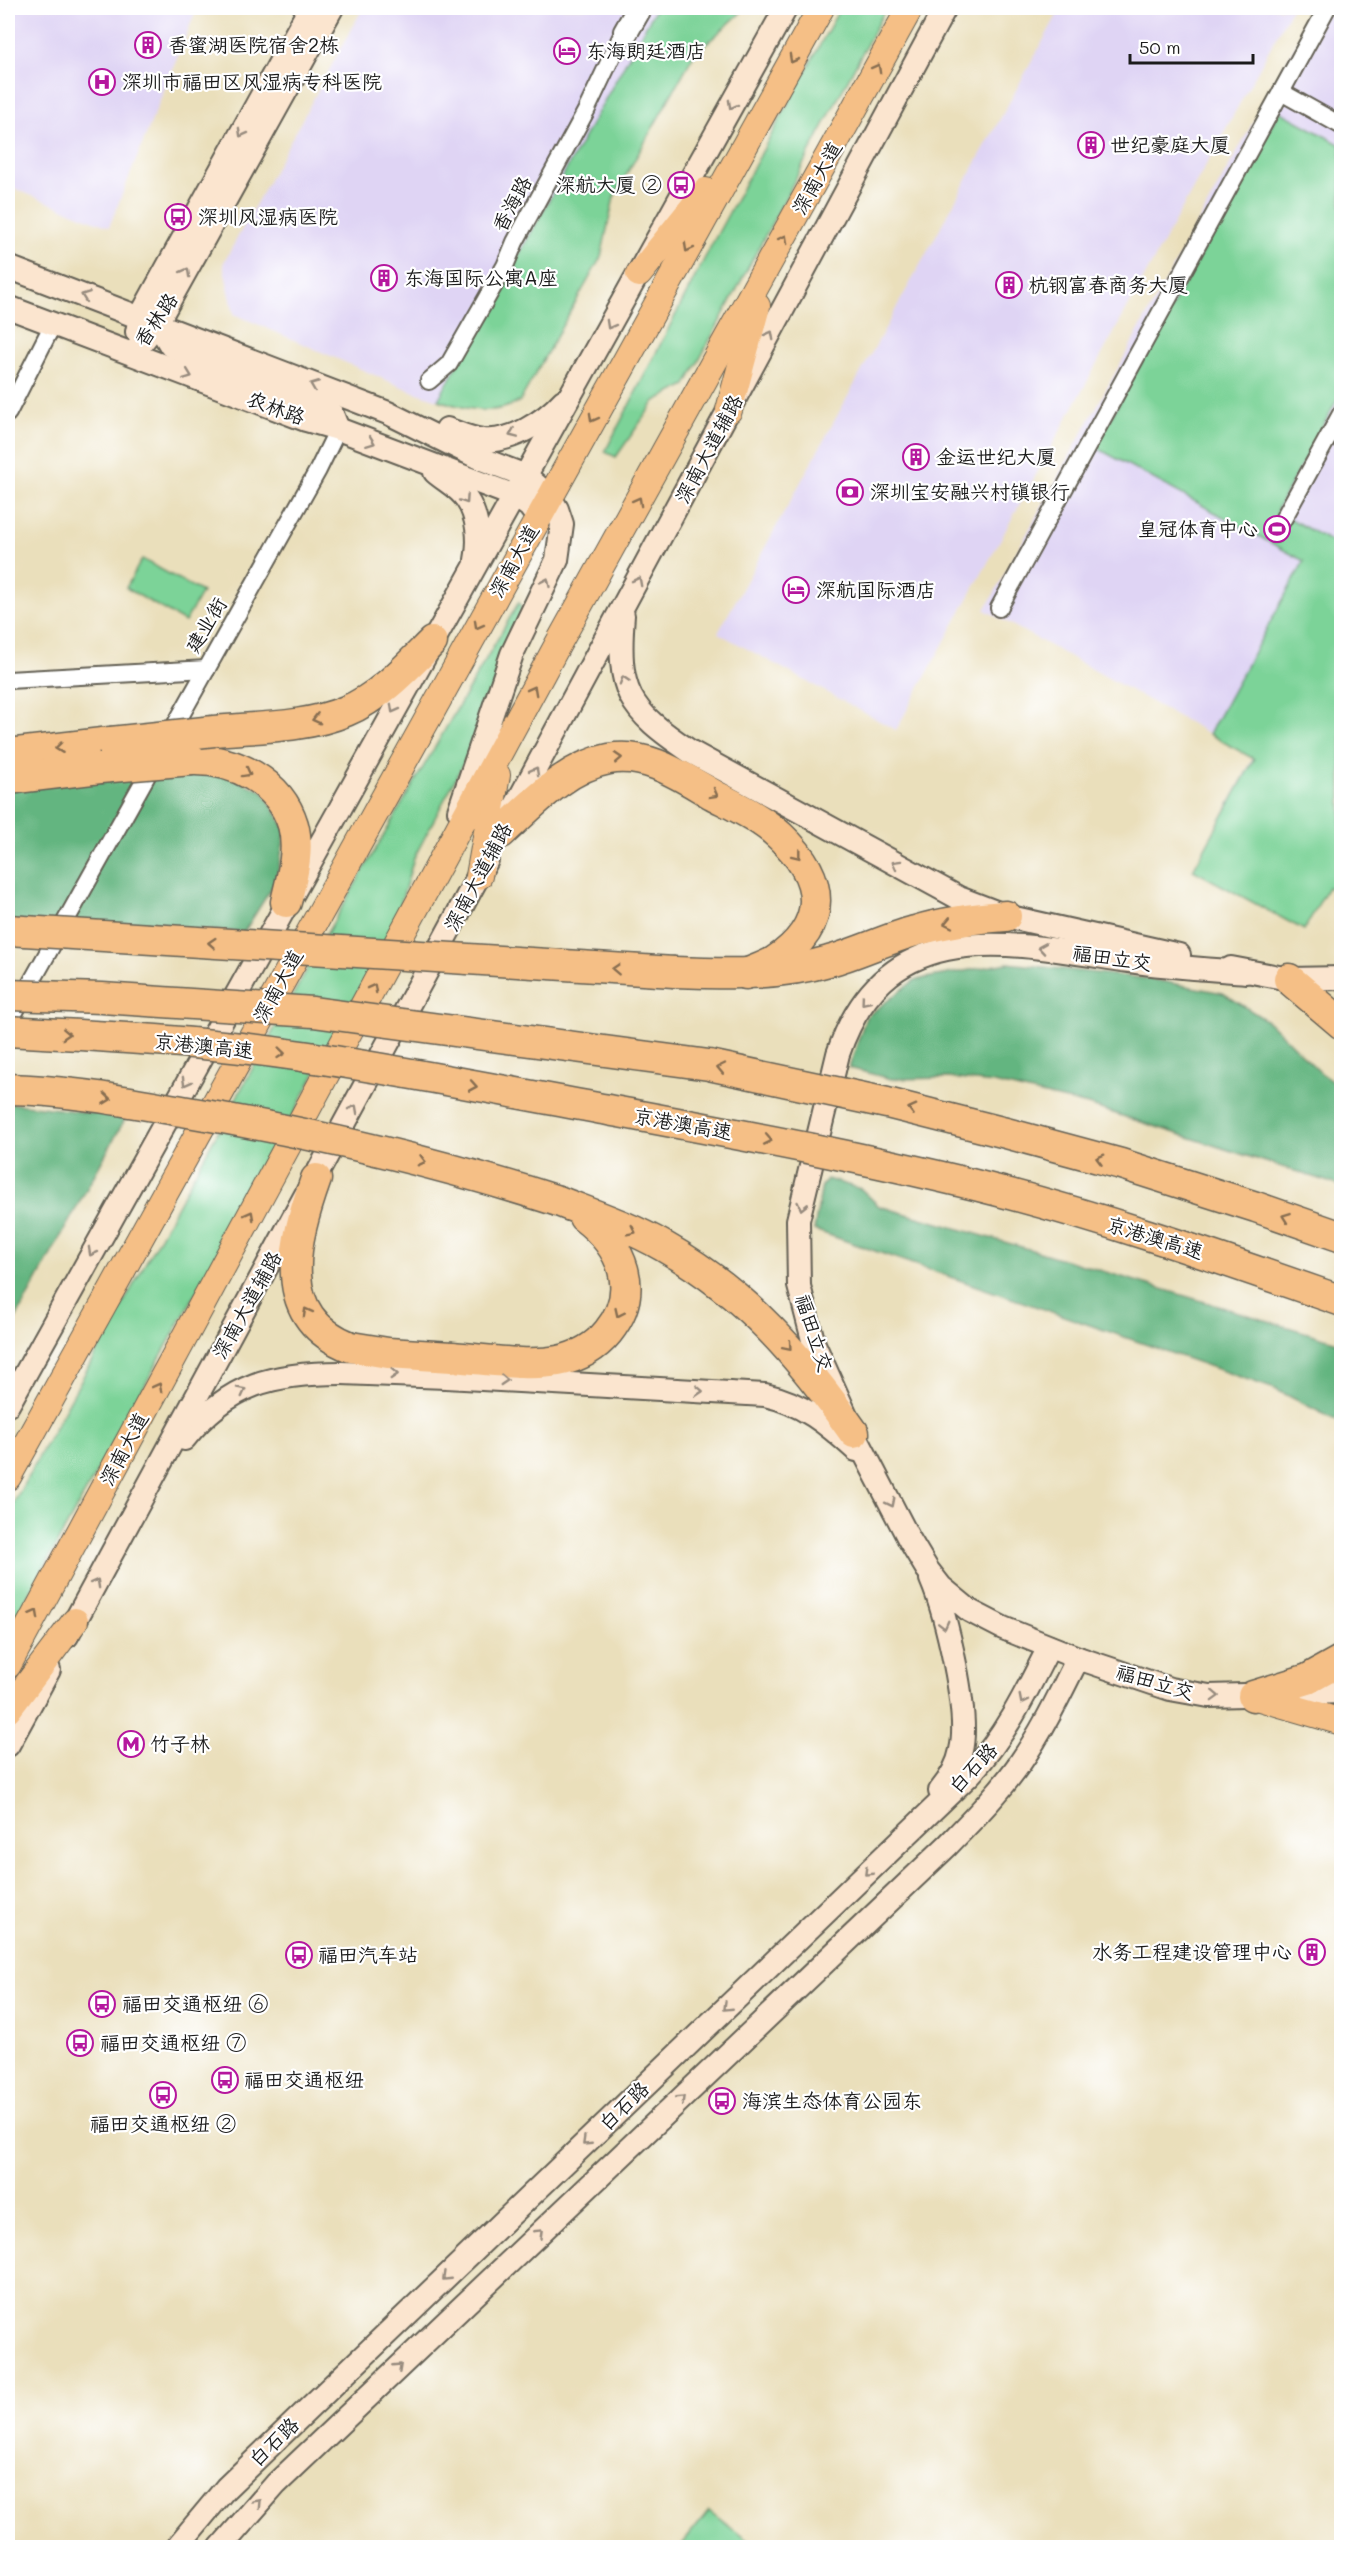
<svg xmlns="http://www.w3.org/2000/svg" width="1349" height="2555" font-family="Mali,'LXGW WenKai TC',sans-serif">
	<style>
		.built { fill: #dfd4f4 }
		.green { fill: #7bd398; stroke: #4c785a; stroke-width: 1.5 }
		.forest { fill: #64b580; stroke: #40684e; stroke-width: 1.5 }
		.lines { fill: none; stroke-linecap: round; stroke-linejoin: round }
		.street-casing { stroke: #646054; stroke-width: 20 }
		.secondary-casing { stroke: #646054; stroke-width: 26 }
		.primary-casing { stroke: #646054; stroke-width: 28 }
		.highway-casing { stroke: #646054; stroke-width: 33 }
		.street { stroke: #fff; stroke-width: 16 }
		.secondary { stroke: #fbe5cf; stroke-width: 22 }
		.primary { stroke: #f5bf86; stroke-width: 26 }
		.highway { stroke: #f5bf86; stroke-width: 30 }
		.secondary-bridge-casing { stroke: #646054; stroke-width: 26; stroke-linecap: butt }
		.highway-bridge-casing { stroke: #646054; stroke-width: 33; stroke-linecap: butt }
		.secondary-bridge { stroke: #fbe5cf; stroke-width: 22 }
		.highway-bridge { stroke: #f5bf86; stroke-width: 30 }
		.oneway { stroke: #886e51 }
		.oneway2 { stroke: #978b7e }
		.labels { text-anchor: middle; stroke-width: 4.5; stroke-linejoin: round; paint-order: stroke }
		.poi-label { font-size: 20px; fill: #1c1c1c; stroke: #fff; text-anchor: start }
		.street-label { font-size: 20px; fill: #1c1c1c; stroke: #fff }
	</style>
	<rect width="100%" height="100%" fill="#fff"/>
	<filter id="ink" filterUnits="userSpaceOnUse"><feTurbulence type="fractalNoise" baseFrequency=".0167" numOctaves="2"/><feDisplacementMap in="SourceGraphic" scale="12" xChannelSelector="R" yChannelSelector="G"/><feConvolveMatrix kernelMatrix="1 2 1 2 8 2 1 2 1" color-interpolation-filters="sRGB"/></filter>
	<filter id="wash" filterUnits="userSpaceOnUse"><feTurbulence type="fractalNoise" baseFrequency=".008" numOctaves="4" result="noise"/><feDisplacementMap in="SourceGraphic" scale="24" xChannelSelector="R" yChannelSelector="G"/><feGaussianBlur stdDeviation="1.35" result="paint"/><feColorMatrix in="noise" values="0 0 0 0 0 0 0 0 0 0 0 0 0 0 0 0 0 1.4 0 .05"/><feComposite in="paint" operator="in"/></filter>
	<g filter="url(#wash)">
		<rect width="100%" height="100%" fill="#eadfbb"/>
		<g class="built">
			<polygon points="8,8 197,8 109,227 8,186"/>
			<polygon points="363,8 656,8 438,400 409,390 234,314 223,264"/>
			<polygon points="1061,8 1292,8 896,730 718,633"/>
			<polygon points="1316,8 1341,8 1341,893 1328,887 1304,930 1193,870 1253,758 985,610"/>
		</g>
		<g class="green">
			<path d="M 656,8 L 746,8 L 693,56 L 614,197 L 601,257 L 520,401 C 493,417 466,409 438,400 Z"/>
			<polygon points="840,8 886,8 686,385 655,401 616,457 605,452 712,244"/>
			<polygon points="1279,111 1341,145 1341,393 1276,511 1341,547 1341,893 1328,887 1304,930 1193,870 1254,759 1209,734 1304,561 1095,447"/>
			<polygon points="142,559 202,592 185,622 126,588"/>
			<polygon points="519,602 522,609 471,749 414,858 394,926 243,1208 8,1632 8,1513 327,933"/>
			<polygon points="709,2511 756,2547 680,2547"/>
		</g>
		<g class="forest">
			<polygon points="220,773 263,791 286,830 276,881 244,932 8,922 8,790 24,786"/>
			<polygon points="1008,963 1150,979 1223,993 1269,1022 1323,1075 1341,1088 1341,1186 1088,1105 994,1083 948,1078 891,1079 849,1068 866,1017 915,980"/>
			<polygon points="8,1103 126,1117 8,1333"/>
			<polygon points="827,1179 861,1189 879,1206 1046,1254 1341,1343 1341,1423 1275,1389 814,1230 822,1185"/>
		</g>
	</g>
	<g filter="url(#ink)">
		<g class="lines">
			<defs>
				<g id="street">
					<polyline points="635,8 622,31 624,35 629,34 644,8"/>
					<polyline points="1281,92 1342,126"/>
					<polyline points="429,381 449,364 505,266 515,242 586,111 621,37"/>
					<polyline points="8,413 53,324"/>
					<polyline points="1275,534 1342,412"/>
					<polyline points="999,608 1327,8"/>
					<polyline points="8,680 207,669"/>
					<polyline points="168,738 318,470 338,429"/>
					<polyline points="8,1024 155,761"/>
				</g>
				<g id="secondary">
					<polyline points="8,267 388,413 479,458 526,476 550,497 557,509 562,524 557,560 512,654 459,811"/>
					<polyline points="8,307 306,420 338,429 515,496 529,506 538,518"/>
					<polyline points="157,323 171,346 322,406 332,414 338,429"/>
					<polyline points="137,332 140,317 310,8"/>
					<polyline points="133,354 157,323 332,8"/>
					<path d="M 447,429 C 458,433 471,439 483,440 C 511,443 545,421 563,401"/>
					<path d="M 435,472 C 445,481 460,488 467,500 C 478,516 480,541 476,560"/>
					<path d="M 623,615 C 617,692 627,709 691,752 L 959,898 L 1006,916 L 1179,955"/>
					<polyline points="509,818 945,8"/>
					<polyline points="1231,968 1289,979 1342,978"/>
					<path d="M 1246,972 C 1206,969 1167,967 1128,961 C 1012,943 886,911 838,1054 L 798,1220 L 799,1286 L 814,1344 L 854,1433 L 909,1539 L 927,1569 L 941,1587 L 970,1611 L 1003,1628 L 1078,1658 L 1170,1689 L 1209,1696 L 1342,1692"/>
					<path d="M 446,1377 L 765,1395 C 802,1403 828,1424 856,1450"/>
					<polyline points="8,1405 786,8"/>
					<path d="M 184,1439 C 229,1383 274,1373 342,1373"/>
					<path d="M 931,1579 C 946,1614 970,1714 961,1750 C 958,1766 950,1779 940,1791"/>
					<polyline points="67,1636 487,860"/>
					<polyline points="8,1745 49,1670"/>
					<path d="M 176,2548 L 226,2488 L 970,1774 C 1005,1736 1026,1693 1049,1647"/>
					<path d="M 220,2548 L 276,2484 L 947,1846 C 973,1819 999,1793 1020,1763 C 1043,1730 1060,1694 1078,1658"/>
				</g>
				<g id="primary">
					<polyline points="639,274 706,191"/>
					<polyline points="729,410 757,306"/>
					<polyline points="479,876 497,775"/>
					<polyline points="8,1477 821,8"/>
					<polyline points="8,1665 558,644 910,8"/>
					<polyline points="1253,1696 1342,1722"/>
					<polyline points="8,1710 75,1621"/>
				</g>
				<g id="highway">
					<path d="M 214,731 C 256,727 306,728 346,711 C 380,697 407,667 432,642"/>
					<polyline points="8,754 111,742"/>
					<path d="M 192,760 C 233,759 280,781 293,825 C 300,850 292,877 286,902"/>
					<polyline points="8,779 100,768"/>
					<path d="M 501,833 C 532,805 565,767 609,759 C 648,752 682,777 714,795 C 737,807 761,818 780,836 C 825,878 830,924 775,961 C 767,966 755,970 746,974"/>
					<path d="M 674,972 C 726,974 779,976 829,961 C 858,953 886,939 915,931 C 945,922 975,918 1006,916"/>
					<polyline points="1289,979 1342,1024"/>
					<path d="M 316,1179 C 294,1241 273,1317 351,1347"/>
					<path d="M 558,1201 C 594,1215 630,1227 663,1246 C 746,1293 800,1356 854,1433"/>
					<path d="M 452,1357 C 484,1359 526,1367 558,1361 C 578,1357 595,1348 608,1332 C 642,1290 622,1246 584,1217"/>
					<polyline points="1253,1696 1308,1679 1342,1660"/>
				</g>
			</defs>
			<use href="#street" class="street-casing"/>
			<use href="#secondary" class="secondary-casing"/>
			<use href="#primary" class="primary-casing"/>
			<use href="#highway" class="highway-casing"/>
			<use href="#street" class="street"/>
			<use href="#secondary" class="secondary"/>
			<use href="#primary" class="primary"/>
			<use href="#highway" class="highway"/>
			<defs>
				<polyline id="secondary-bridge" points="342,1373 446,1377"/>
				<g id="highway-bridge">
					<polyline points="111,742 214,731"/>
					<polyline points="100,768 192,760"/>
					<polyline points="8,930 674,972"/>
					<polyline points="8,995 102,998 313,1012 709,1065 887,1103 1006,1133 1121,1164 1256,1207 1342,1237"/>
					<path d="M 8,1031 C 103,1036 200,1041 295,1055 C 394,1069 493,1089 592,1107 C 720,1131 849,1154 975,1185 C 1100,1216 1221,1259 1342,1301"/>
					<path d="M 8,1089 C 68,1090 129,1102 188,1112 C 313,1133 437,1162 558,1201"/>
					<polyline points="351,1347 388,1353 452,1357"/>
				</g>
			</defs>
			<use href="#secondary-bridge" class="secondary-bridge-casing"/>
			<use href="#highway-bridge" class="highway-bridge-casing"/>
			<use href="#secondary-bridge" class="secondary-bridge"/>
			<use href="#highway-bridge" class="highway-bridge"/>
		</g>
		<defs><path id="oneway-chevron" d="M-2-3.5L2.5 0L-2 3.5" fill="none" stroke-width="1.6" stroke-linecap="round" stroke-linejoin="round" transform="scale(1.5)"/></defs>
		<g class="oneway">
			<use href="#oneway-chevron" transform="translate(793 59) rotate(119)"/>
			<use href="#oneway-chevron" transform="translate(877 68) rotate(-61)"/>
			<use href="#oneway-chevron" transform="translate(784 239) rotate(-61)"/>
			<use href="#oneway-chevron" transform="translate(688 248) rotate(119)"/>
			<use href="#oneway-chevron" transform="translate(593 418) rotate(119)"/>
			<use href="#oneway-chevron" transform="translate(638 501) rotate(-61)"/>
			<use href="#oneway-chevron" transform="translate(478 625) rotate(119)"/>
			<use href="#oneway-chevron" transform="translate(533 690) rotate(-62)"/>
			<use href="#oneway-chevron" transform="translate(316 719) rotate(166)"/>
			<use href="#oneway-chevron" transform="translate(59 748) rotate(173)"/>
			<use href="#oneway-chevron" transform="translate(618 758) rotate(-3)"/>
			<use href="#oneway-chevron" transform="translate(247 773) rotate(29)"/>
			<use href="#oneway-chevron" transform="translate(714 794) rotate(29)"/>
			<use href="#oneway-chevron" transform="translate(797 855) rotate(52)"/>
			<use href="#oneway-chevron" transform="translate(948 923) rotate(168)"/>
			<use href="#oneway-chevron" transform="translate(212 943) rotate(-176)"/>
			<use href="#oneway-chevron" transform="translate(616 969) rotate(-177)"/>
			<use href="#oneway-chevron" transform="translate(373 988) rotate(-62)"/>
			<use href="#oneway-chevron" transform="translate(66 1034) rotate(3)"/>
			<use href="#oneway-chevron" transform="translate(281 1053) rotate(6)"/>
			<use href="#oneway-chevron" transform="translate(721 1068) rotate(-168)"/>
			<use href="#oneway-chevron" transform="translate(473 1086) rotate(10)"/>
			<use href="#oneway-chevron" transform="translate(107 1099) rotate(7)"/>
			<use href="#oneway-chevron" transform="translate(912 1109) rotate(-166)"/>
			<use href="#oneway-chevron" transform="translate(768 1140) rotate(11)"/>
			<use href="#oneway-chevron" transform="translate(1100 1159) rotate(-165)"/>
			<use href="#oneway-chevron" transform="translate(422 1161) rotate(15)"/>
			<use href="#oneway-chevron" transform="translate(250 1215) rotate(-62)"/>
			<use href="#oneway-chevron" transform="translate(1286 1217) rotate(-160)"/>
			<use href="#oneway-chevron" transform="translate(632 1231) rotate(26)"/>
			<use href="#oneway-chevron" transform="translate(307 1312) rotate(-119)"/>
			<use href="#oneway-chevron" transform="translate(619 1313) rotate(115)"/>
			<use href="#oneway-chevron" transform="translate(788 1346) rotate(49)"/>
			<use href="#oneway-chevron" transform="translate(158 1387) rotate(-62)"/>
			<use href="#oneway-chevron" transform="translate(35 1614) rotate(-62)"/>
		</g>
		<g class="oneway2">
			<use href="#oneway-chevron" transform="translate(732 105) rotate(119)"/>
			<use href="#oneway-chevron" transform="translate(242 133) rotate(119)"/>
			<use href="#oneway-chevron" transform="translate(186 272) rotate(-61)"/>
			<use href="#oneway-chevron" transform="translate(85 296) rotate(-160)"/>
			<use href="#oneway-chevron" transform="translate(610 325) rotate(119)"/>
			<use href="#oneway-chevron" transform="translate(770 335) rotate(-62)"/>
			<use href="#oneway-chevron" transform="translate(188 375) rotate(21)"/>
			<use href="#oneway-chevron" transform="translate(314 385) rotate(-158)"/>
			<use href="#oneway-chevron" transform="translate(513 434) rotate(157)"/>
			<use href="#oneway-chevron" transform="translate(371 442) rotate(21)"/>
			<use href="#oneway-chevron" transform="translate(465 500) rotate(56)"/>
			<use href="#oneway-chevron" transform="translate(638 581) rotate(-62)"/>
			<use href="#oneway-chevron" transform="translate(546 582) rotate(-65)"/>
			<use href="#oneway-chevron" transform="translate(624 680) rotate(-107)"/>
			<use href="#oneway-chevron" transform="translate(394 709) rotate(119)"/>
			<use href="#oneway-chevron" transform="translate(535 771) rotate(-61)"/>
			<use href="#oneway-chevron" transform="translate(896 864) rotate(-151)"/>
			<use href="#oneway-chevron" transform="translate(1042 948) rotate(-171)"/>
			<use href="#oneway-chevron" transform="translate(865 1001) rotate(130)"/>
			<use href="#oneway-chevron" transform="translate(186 1082) rotate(119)"/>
			<use href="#oneway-chevron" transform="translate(354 1109) rotate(-62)"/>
			<use href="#oneway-chevron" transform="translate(802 1206) rotate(103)"/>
			<use href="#oneway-chevron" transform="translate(92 1252) rotate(119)"/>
			<use href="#oneway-chevron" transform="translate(394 1374) rotate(3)"/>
			<use href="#oneway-chevron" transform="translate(504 1380) rotate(3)"/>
			<use href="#oneway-chevron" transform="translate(242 1391) rotate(-27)"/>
			<use href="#oneway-chevron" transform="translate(699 1391) rotate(3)"/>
			<use href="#oneway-chevron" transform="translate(891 1503) rotate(63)"/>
			<use href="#oneway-chevron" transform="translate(96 1583) rotate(-61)"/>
			<use href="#oneway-chevron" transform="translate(944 1625) rotate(76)"/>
			<use href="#oneway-chevron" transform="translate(1215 1696) rotate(2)"/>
			<use href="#oneway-chevron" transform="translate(1023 1700) rotate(117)"/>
			<use href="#oneway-chevron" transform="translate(868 1872) rotate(136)"/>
			<use href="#oneway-chevron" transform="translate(727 2007) rotate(136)"/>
			<use href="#oneway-chevron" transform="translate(681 2099) rotate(-44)"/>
			<use href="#oneway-chevron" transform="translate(586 2142) rotate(136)"/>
			<use href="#oneway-chevron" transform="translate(539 2233) rotate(-44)"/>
			<use href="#oneway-chevron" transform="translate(446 2277) rotate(136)"/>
			<use href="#oneway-chevron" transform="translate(398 2367) rotate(-43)"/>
			<use href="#oneway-chevron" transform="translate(258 2503) rotate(-47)"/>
		</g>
	</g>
	<defs>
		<symbol id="building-ring" viewBox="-11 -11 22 22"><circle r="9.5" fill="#fff" stroke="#b5179e" stroke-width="1.5"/><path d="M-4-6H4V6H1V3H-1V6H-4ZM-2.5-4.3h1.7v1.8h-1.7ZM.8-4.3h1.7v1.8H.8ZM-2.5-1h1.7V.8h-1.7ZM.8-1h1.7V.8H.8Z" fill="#b5179e"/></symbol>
		<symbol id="hotel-ring" viewBox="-11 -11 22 22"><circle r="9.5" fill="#fff" stroke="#b5179e" stroke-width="1.5"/><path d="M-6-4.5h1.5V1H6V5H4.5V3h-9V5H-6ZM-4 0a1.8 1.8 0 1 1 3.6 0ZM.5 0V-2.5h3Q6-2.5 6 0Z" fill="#b5179e"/></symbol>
		<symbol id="hospital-ring" viewBox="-11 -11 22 22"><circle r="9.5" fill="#fff" stroke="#b5179e" stroke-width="1.5"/><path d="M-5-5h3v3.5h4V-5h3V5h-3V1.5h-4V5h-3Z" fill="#b5179e"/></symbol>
		<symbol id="bus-ring" viewBox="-11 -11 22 22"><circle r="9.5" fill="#fff" stroke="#b5179e" stroke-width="1.5"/><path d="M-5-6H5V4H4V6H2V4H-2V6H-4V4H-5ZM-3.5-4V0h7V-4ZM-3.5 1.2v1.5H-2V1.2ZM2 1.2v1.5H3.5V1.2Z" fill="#b5179e"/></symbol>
		<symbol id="bank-ring" viewBox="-11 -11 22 22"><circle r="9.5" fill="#fff" stroke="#b5179e" stroke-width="1.5"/><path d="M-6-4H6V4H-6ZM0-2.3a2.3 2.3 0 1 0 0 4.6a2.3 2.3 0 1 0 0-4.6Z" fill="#b5179e"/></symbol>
		<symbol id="stadium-ring" viewBox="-11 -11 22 22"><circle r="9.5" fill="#fff" stroke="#b5179e" stroke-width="1.5"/><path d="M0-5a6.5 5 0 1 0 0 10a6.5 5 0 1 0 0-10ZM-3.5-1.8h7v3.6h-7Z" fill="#b5179e"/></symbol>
		<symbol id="metro-ring" viewBox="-11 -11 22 22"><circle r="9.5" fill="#fff" stroke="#b5179e" stroke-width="1.5"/><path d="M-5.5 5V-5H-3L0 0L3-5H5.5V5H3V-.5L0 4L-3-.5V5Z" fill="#b5179e"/></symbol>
	</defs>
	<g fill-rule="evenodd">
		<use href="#building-ring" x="133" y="30" width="30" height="30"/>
		<use href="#hotel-ring" x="552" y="36" width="30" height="30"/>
		<use href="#hospital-ring" x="87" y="67" width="30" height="30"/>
		<use href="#building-ring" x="1076" y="130" width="30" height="30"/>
		<use href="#bus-ring" x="666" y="170" width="30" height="30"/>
		<use href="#bus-ring" x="163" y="202" width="30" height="30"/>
		<use href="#building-ring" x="369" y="263" width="30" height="30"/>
		<use href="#building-ring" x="994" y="270" width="30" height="30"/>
		<use href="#building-ring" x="901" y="442" width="30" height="30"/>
		<use href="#bank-ring" x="835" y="477" width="30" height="30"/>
		<use href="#stadium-ring" x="1262" y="514" width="30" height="30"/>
		<use href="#hotel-ring" x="781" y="575" width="30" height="30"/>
		<use href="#metro-ring" x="116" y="1729" width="30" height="30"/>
		<use href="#building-ring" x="1297" y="1937" width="30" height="30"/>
		<use href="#bus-ring" x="284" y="1940" width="30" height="30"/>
		<use href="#bus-ring" x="87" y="1989" width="30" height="30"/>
		<use href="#bus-ring" x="65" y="2028" width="30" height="30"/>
		<use href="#bus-ring" x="210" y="2065" width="30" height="30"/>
		<use href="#bus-ring" x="148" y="2080" width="30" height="30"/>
		<use href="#bus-ring" x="707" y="2086" width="30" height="30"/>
	</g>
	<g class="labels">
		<g class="poi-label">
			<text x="168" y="52">香蜜湖医院宿舍2栋</text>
			<text x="586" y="58">东海朗廷酒店</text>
			<text x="122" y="89">深圳市福田区风湿病专科医院</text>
			<text x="1110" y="152">世纪豪庭大厦</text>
			<text x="662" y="192" text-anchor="end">深航大厦 ②</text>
			<text x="198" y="224">深圳风湿病医院</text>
			<text x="404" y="285">东海国际公寓A座</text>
			<text x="1028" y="292">杭钢富春商务大厦</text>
			<text x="936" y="464">金运世纪大厦</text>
			<text x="870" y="499">深圳宝安融兴村镇银行</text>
			<text x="1258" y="536" text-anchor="end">皇冠体育中心</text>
			<text x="816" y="597">深航国际酒店</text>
			<text x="150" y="1751">竹子林</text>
			<text x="1292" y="1959" text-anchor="end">水务工程建设管理中心</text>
			<text x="318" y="1962">福田汽车站</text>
			<text x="122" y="2011">福田交通枢纽 ⑥</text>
			<text x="100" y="2050">福田交通枢纽 ⑦</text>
			<text x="244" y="2087">福田交通枢纽</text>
			<text x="742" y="2108">海滨生态体育公园东</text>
			<text x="163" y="2131" text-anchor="middle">福田交通枢纽 ②</text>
		</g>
		<g class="street-label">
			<text transform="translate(817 178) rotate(-61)" y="7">深南大道</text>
			<text transform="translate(512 204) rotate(-62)" y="7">香海路</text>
			<text transform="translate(156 320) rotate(-56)" y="7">香林路</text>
			<text transform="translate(276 408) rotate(20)" y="7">农林路</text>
			<text transform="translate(709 449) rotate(-62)" y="7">深南大道辅路</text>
			<text transform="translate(514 561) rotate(-61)" y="7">深南大道</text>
			<text transform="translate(206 625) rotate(-59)" y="7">建业街</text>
			<text transform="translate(478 877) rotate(-62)" y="7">深南大道辅路</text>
			<text transform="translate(1112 958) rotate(8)" y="7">福田立交</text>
			<text transform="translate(278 986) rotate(-61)" y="7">深南大道</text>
			<text transform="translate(204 1046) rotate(6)" y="7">京港澳高速</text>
			<text transform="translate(683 1124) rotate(10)" y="7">京港澳高速</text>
			<text transform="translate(1155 1238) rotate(17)" y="7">京港澳高速</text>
			<text transform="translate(247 1305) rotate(-61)" y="7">深南大道辅路</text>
			<text transform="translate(814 1333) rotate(72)" y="7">福田立交</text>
			<text transform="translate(124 1449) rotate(-62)" y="7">深南大道</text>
			<text transform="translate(1155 1682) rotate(16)" y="7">福田立交</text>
			<text transform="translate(973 1768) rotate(-47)" y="7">白石路</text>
			<text transform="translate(624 2106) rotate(-44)" y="7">白石路</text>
			<text transform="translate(274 2442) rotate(-44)" y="7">白石路</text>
		</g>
	</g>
	<rect width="1349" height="2555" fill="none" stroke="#fff" stroke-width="30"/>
	<path d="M1130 54v9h123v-9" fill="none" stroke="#1c1c1c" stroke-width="3"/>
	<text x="1139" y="54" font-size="18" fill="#1c1c1c" stroke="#ffffff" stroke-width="4.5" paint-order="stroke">50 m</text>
</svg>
